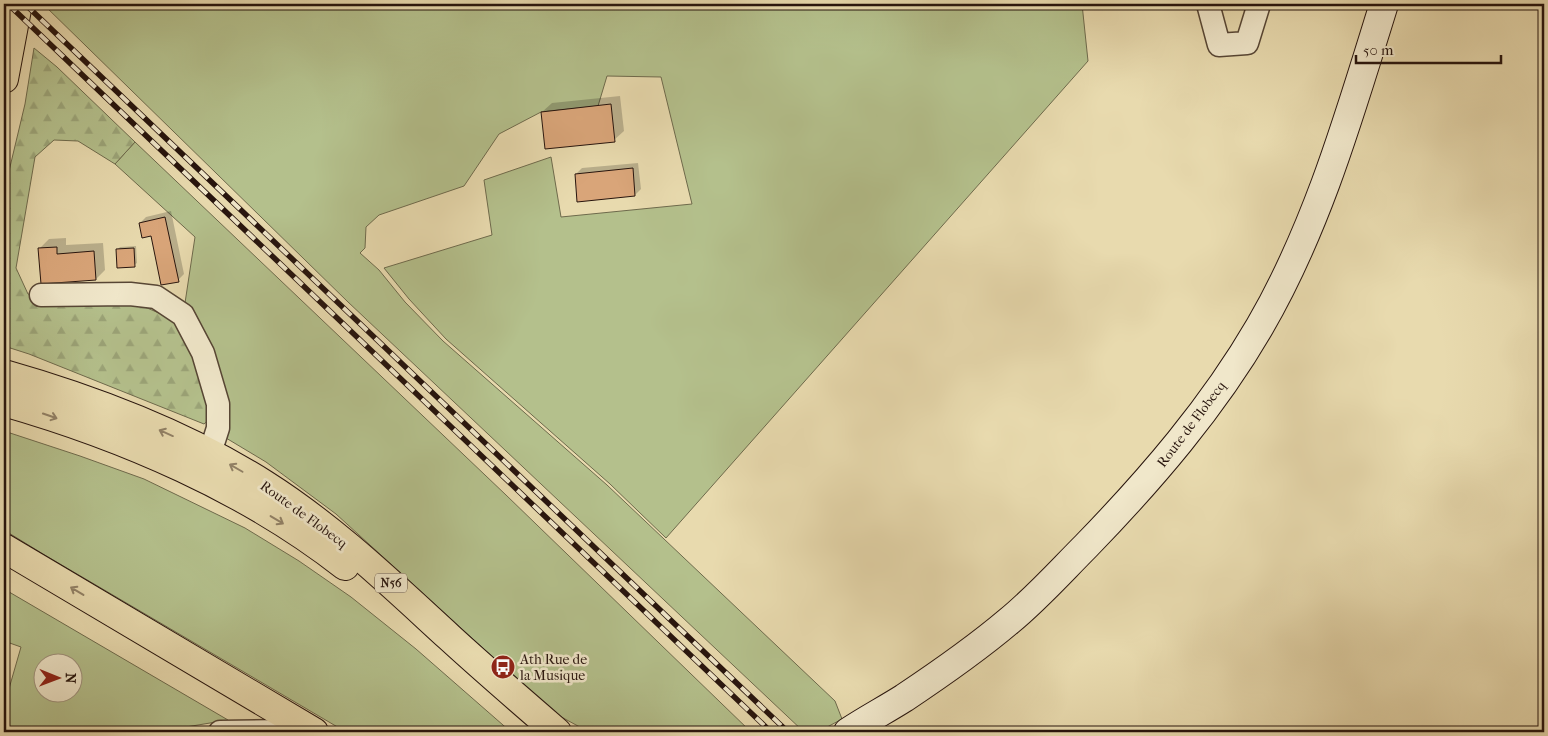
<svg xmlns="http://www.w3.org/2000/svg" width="1548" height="736" font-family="'IM FELL French Canon',serif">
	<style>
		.green { fill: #b4c08c; stroke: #6e6a4c; fill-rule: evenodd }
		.forest { fill: url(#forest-firs); stroke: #6e6a4c }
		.shadow { fill: #0003 }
		.building { fill: #d9a579; stroke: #27140d }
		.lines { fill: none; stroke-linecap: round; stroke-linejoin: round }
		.street-casing { stroke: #574635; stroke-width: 25 }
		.secondary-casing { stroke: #27140d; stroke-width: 30 }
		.highway-casing { stroke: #27140d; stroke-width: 30 }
		.street { stroke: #f0e7ca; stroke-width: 22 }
		.secondary { stroke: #f0e7ca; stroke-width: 28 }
		.highway { stroke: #e8daae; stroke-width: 28 }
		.rail-casing { stroke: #27140d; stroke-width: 5.5 }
		.rail { stroke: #f0e7ca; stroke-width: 4; stroke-dasharray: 11; stroke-linecap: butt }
		.oneway { stroke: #918166 }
		.labels { text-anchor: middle; stroke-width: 5; stroke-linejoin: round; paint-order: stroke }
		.shield { fill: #f0e7ca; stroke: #635346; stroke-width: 1 }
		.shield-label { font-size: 12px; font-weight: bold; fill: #27140d }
		.street-label { font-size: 14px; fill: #27140d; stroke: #f0e7ca }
		.poi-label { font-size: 14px; fill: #27140d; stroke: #f0e7ca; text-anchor: start }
	</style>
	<defs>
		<pattern id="forest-firs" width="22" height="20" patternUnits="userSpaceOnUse" patternTransform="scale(1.25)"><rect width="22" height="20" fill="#b4c08c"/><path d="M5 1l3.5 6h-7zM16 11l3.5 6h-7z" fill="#9ba478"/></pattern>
	</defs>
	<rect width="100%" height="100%" fill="#e8daae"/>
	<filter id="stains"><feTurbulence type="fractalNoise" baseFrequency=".004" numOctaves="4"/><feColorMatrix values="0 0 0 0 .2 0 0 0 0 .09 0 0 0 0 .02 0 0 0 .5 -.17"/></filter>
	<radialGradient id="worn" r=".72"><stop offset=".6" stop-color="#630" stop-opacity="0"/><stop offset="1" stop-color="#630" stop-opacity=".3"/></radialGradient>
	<g class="green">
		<polygon points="43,4 1082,4 1088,61 666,538 610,484 446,339 409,299 384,268 492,235 484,180 551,157 561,217 692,204 661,77 607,76 598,106 541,112 499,134 464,186 379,215 366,227 365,248 360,253 379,270 405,302 443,341 607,485 835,701 842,719 818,732 804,732 348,302"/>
		<polygon points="135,142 506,495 751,732 589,732 554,713 336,514 266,462 226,438 200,338 185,303 195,237 115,164"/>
		<polygon points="4,431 80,456 144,479 245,528 299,561 351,597 416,649 511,732 346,732 43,554 4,530"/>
		<path d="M 4,589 L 228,720 L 156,732 L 4,732 L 4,706 L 21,647 L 4,641 ZM 42,664 L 72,664 L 72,694 L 42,694 Z"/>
	</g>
	<polygon class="forest" points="34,48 57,67 135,142 115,164 78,141 54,140 35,157 16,268 28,294 46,301 133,302 166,316 181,329 199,358 211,418 204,424 29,354 4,346 4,192 25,104"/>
	<g class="shadow">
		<polygon points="620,96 624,131 614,140 542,112 552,103"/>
		<polygon points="638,163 641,189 635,195 576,174 582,168"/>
		<polygon points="171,211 184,274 178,280 152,235 140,223 146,217"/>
		<polygon points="66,238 66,245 103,243 105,270 96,279 40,248 49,239"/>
		<polygon points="136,246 137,263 134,265 117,250 120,247"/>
	</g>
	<g class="building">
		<polygon points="611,104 615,142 545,149 541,112"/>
		<polygon points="633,168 635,196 577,202 575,174"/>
		<polygon points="165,217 179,282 161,285 151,236 142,238 139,223"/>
		<polygon points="57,247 57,254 94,251 96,280 41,284 38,248"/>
		<polygon points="134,248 135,267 117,268 116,249"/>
	</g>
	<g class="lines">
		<defs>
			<g id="street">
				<polyline points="1208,4 1219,45 1247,43 1259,4"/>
				<polyline points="41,295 130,294 156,297 183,315 203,353 218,404 218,428 210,453"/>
				<polyline points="220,732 281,731"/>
			</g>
			<path id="secondary" d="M 848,732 C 866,720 885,710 904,698 C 940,674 976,649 1009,621 C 1037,598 1061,571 1086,546 C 1151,479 1213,407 1260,326 C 1318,226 1350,113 1384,4"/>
			<g id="highway">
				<polyline points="4,79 18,4"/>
				<path d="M 4,374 C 92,399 186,435 264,484 C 332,527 390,583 449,637 C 485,670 521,701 557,732"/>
				<path d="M 4,402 C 123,436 247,489 345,566"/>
				<polyline points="4,548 314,732"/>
			</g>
		</defs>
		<use href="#street" class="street-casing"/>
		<use href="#secondary" class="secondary-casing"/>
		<use href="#highway" class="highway-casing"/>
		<use href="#street" class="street"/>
		<use href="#secondary" class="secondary"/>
		<use href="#highway" class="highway"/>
		<defs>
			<g id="rail">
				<polyline points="8,4 771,732"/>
				<polyline points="25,4 788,732"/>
			</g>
		</defs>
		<use href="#rail" class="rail-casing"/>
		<use href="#rail" class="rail"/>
	</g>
	<defs><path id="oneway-shaft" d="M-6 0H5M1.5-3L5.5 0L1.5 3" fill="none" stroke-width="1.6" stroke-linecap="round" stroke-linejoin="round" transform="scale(1.25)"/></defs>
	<g class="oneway">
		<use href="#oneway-shaft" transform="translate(50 416) rotate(19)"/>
		<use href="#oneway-shaft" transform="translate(166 433) rotate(-156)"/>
		<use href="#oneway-shaft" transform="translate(236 468) rotate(-150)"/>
		<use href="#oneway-shaft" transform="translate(277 520) rotate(31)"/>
		<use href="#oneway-shaft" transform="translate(77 591) rotate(-149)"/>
	</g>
	<defs>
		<symbol id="bus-disc" viewBox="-11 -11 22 22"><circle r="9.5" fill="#8f2418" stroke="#f0e7ca"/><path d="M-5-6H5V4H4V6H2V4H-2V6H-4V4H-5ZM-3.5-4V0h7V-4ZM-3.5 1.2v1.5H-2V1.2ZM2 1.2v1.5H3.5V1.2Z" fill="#fff"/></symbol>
	</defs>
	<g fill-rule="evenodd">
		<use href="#bus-disc" x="489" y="653" width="28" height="28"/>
	</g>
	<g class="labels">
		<rect class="shield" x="375" y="573.5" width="32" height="19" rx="4"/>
		<g class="shield-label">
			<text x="391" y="587">N56</text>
		</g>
		<g class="street-label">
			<text transform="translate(1191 424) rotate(-53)" y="5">Route de Flobecq</text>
			<text transform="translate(304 514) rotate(36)" y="5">Route de Flobecq</text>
		</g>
		<g class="poi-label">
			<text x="520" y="664">Ath Rue de<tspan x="520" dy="16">la Musique</tspan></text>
		</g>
	</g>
	<rect width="1548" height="736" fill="none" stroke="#e8daae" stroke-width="20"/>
	<rect x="5" y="5" width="1538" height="726" fill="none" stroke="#27140d" stroke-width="2.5"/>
	<rect x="10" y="10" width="1528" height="716" fill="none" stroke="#27140d"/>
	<g transform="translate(58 678) rotate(91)"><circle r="24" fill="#f0e7ca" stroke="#a0937e"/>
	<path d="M0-4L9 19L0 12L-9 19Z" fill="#8f2418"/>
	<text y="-8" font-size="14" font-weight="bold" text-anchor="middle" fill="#27140d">N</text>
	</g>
	<path d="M1356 55v8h145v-8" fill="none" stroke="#27140d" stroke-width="2.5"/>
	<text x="1363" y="55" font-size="15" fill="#27140d" stroke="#f0e7ca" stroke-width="4" paint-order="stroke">50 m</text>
	<rect width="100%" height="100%" filter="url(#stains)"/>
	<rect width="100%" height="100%" fill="url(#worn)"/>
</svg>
